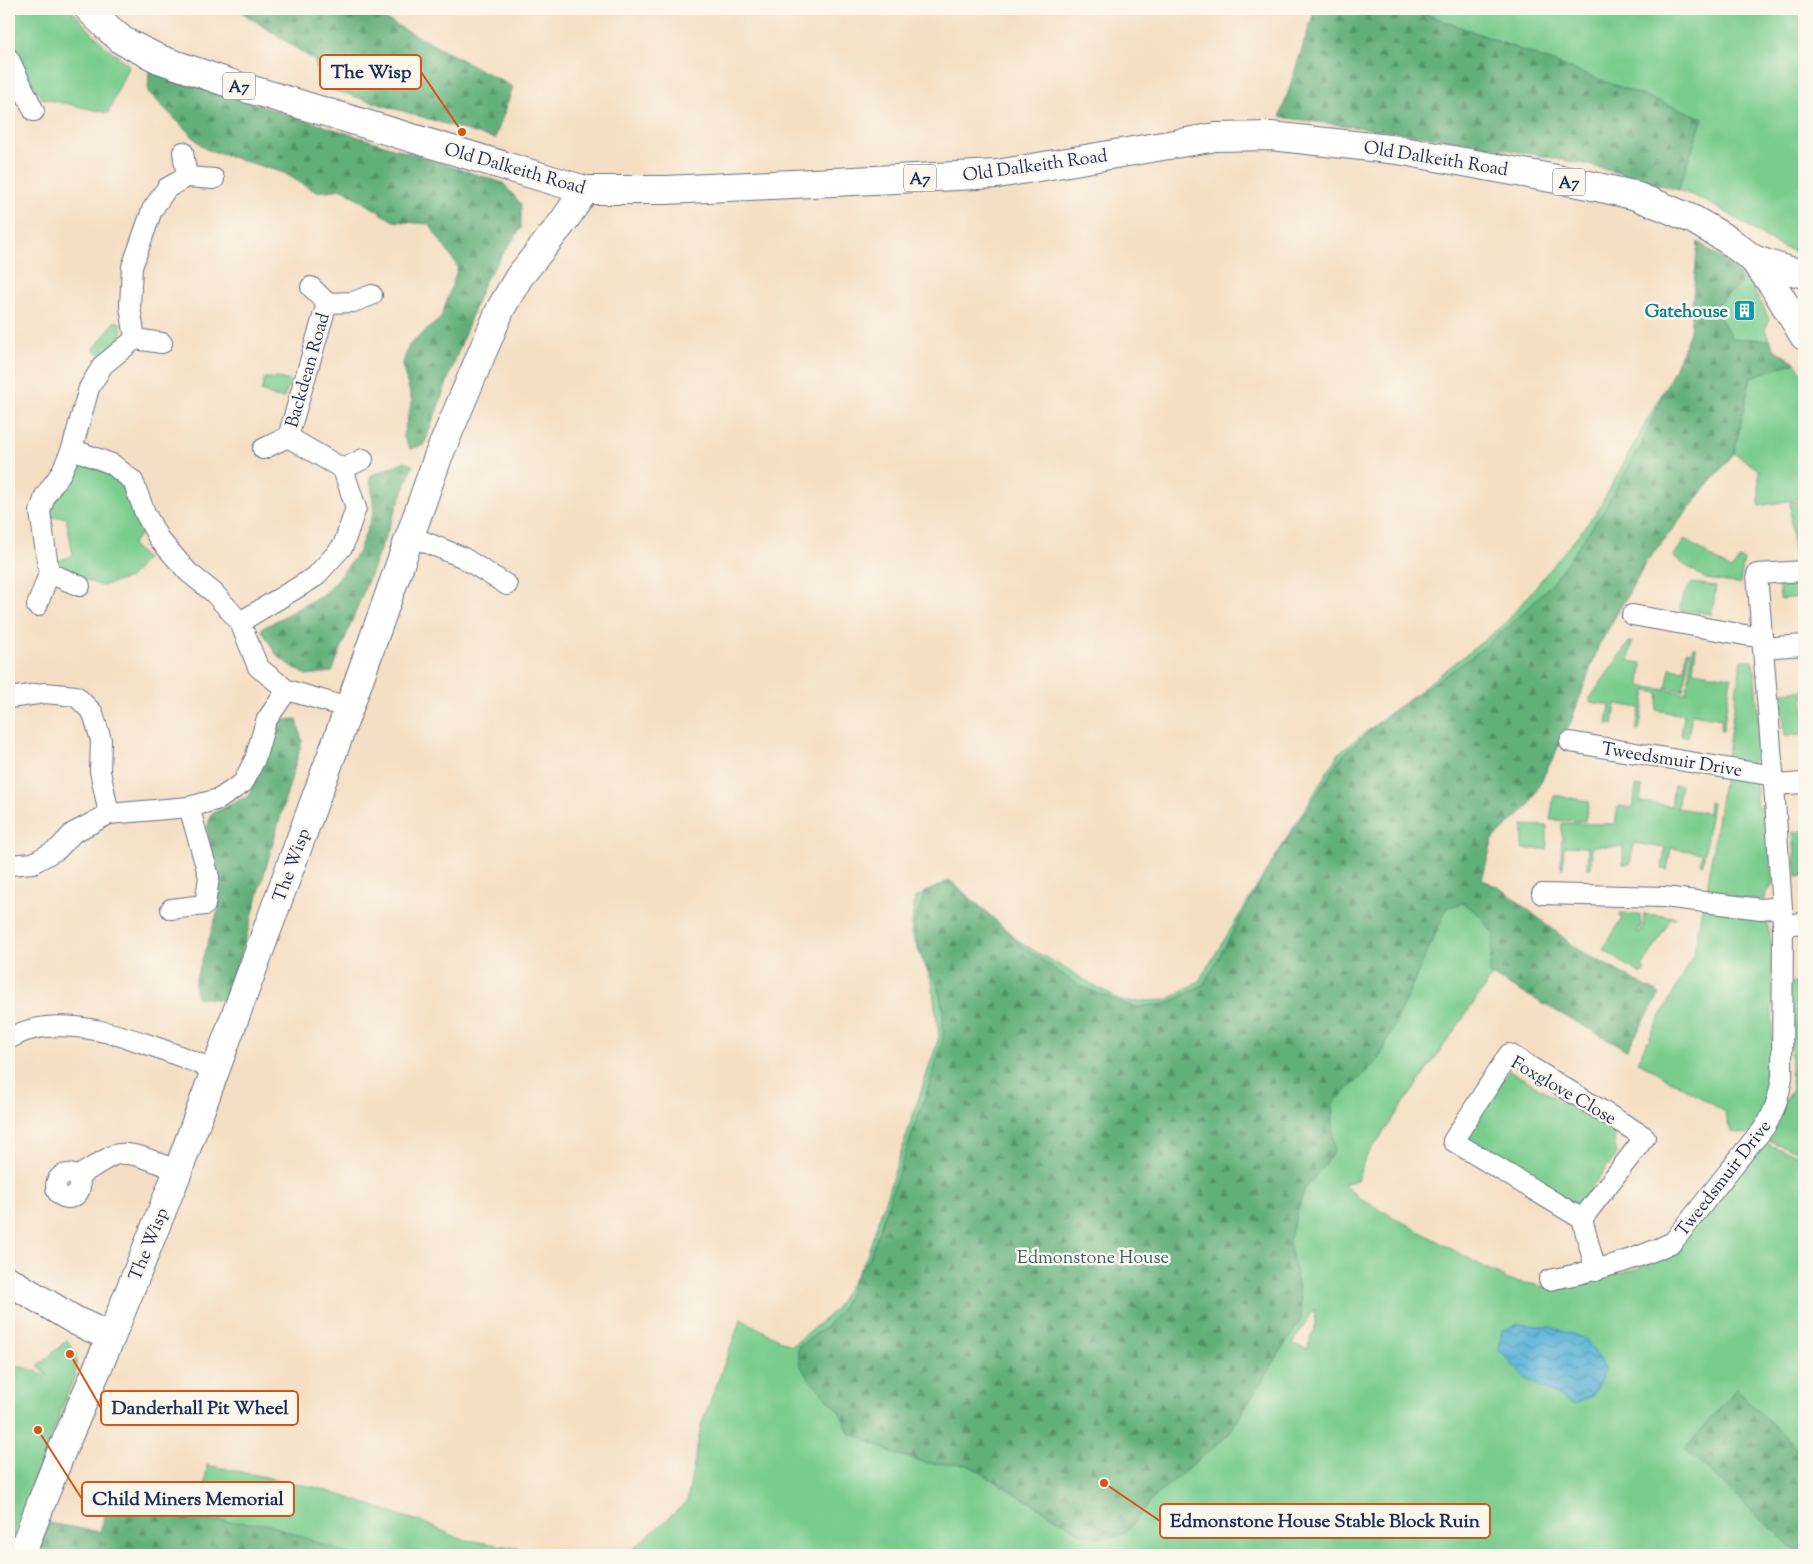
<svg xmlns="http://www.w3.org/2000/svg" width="1813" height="1564" font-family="'Sorts Mill Goudy',serif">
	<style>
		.green { fill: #79cc8e; stroke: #4a7e76; fill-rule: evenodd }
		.forest { fill: url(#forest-firs); stroke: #3e706c }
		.water { fill: url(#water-waves); stroke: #3b719b }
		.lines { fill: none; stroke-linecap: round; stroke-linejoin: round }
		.street-casing { stroke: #676d82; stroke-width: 22 }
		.secondary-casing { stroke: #676d82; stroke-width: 30 }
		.primary-casing { stroke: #676d82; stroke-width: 30 }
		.street { stroke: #fff; stroke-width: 20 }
		.secondary { stroke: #fff; stroke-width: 28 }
		.primary { stroke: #fff; stroke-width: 28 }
		.labels { text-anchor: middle; stroke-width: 5; stroke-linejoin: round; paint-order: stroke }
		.shield { fill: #fbf7ec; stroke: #5e6b89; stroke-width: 1 }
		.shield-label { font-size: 16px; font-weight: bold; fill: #1b2f5e }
		.street-label { font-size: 18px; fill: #1b2f5e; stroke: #fbf7ec }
		.culture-label { font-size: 18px; font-weight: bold; fill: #0d838f; stroke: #fbf7ec; text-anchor: end }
		.park-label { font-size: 18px; fill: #375e6c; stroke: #fbf7ec }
		.leader { fill: none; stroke: #d45514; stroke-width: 2 }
		.callout-dot { fill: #d45514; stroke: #fbf7ec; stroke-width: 2 }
		.callout { fill: #fbf7ec; stroke: #d45514; stroke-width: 2 }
		.callout-label { font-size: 19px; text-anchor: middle; font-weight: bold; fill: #1b2f5e }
	</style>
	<defs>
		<pattern id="forest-firs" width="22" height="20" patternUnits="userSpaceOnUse" patternTransform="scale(1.25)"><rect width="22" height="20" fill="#62b079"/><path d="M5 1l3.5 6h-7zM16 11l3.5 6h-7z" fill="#509066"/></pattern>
		<pattern id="water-waves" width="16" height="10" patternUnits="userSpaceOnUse" patternTransform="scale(1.25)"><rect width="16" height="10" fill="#5bb3d8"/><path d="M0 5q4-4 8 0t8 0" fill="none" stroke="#4a92b2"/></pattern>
	</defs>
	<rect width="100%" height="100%" fill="#fbf7ec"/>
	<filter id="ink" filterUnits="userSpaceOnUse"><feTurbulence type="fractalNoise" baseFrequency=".02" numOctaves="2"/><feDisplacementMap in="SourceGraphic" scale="10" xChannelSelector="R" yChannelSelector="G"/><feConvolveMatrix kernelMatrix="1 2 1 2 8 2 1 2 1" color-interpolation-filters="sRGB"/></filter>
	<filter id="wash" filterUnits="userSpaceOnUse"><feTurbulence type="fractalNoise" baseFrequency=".0096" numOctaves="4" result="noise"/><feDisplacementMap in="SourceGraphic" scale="20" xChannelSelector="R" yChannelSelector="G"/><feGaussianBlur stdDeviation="1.12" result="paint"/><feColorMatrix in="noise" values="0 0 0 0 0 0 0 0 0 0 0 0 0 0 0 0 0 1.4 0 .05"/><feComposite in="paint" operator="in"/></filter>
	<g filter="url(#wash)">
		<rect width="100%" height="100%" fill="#f5dfc4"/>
		<g class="green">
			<polygon points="9,9 70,9 105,46 129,65 108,113 41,98 9,40"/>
			<path d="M 1412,9 L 1804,9 L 1804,253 C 1781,250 1765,238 1746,225 C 1724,211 1703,198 1678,190 L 1702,118 Z"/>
			<path d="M 1698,242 C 1731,265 1754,280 1769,320 L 1765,330 L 1774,349 L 1795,362 L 1804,376 L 1804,498 L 1759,506 L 1759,470 L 1734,453 L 1646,562 L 1598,647 L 1570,724 L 1528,807 L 1493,839 L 1482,879 L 1506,892 L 1491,978 L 1365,1159 L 1357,1180 L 1344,1184 L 1359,1198 L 1508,1280 L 1554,1288 L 1636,1269 L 1674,1246 L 1761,1142 L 1800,1156 L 1800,1161 L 1804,1156 L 1804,1555 L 626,1555 L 687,1502 L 701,1426 L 741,1319 L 792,1346 L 834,1311 L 866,1258 L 939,1037 L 932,982 L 911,933 L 915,898 L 950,880 L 1021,943 L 1123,1002 L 1167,1000 L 1199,981 L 1339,753 L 1504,625 L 1597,512 L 1670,379 L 1690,333 ZM 1315,1308 L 1315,1328 L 1307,1349 L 1292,1344 Z"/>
			<path d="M 115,321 L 121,323 C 125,340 115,346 104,356 L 93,350 Z"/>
			<path d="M 265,378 C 274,378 284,377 293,383 L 287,389 L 284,398 L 275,397 L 261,391 Z"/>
			<polygon points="88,466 115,475 130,490 143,532 132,544 146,559 130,578 102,586 69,574 58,561 73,555 66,517 50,518 51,505 58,490 74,469"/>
			<polygon points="1804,501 1804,564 1794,565 1790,502"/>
			<polygon points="1685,539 1731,570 1740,558 1744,560 1740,584 1706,579 1673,557"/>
			<polygon points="1804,576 1804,597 1780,599 1778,578"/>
			<polygon points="1692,583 1716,586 1712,614 1680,610 1682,598"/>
			<polygon points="1629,642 1632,642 1629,661 1642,663 1640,686 1686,693 1693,647 1696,648 1693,671 1731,677 1723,730 1720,730 1722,719 1692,714 1688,737 1681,735 1684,715 1656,710 1659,693 1646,691 1639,731 1636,731 1640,708 1616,704 1613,725 1607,724 1610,705 1590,702 1590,698"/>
			<polygon points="1687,651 1690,651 1683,690 1666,688 1670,668 1684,670"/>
			<polygon points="1741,660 1753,660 1762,750 1753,760 1753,765 1726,761"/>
			<polygon points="1804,690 1804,735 1785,736 1782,692"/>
			<polygon points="1724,775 1755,780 1757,807 1767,806 1773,885 1765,895 1765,900 1706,896"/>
			<polygon points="1674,785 1681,785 1677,808 1708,813 1709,802 1712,803 1703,864 1700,863 1702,853 1671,848 1667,870 1662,869 1665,848 1634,843 1630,864 1623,864 1623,847 1592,846 1591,868 1587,868 1588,847 1564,846 1563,868 1561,868 1562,823 1615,824 1618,806 1633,808 1636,786 1642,787 1640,802 1671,806"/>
			<polygon points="1554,795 1589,801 1585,821 1550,820"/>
			<polygon points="1523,825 1547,826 1547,849 1523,849"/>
			<polygon points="1804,831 1804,876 1797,877 1793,832"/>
			<polygon points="1702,907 1766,916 1771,943 1773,1074 1772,1096 1751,1134 1731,1132 1724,1111 1637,1061 1694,954"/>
			<polygon points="1620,913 1640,914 1641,925 1637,932 1639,933 1643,926 1644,914 1676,917 1674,920 1671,918 1642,968 1645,970 1642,975 1603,950 1622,918 1619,917"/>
			<polygon points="1788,983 1804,983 1804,1151 1802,1153 1764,1139 1792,1089"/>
			<polygon points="1509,1070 1613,1132 1617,1154 1577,1206 1465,1139"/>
			<polygon points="67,1340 76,1354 76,1372 9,1548 9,1363 48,1375 38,1366"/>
			<polygon points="207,1465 319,1488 424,1523 461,1539 559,1555 39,1555 40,1548 38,1548 47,1523 100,1532 201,1520"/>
		</g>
		<g class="forest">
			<polygon points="237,9 366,9 513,87 495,139 319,86 315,61"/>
			<polygon points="1315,9 1412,9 1703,118 1678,190 1585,164 1460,141 1280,117"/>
			<polygon points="149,70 503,183 521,204 521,228 484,282 424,445 410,449 403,435 412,401 402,365 409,345 441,318 458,267 429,224 393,221 343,189 316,192 284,173 205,149 148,92"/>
			<polygon points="1698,242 1737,270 1741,283 1714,307 1732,338 1770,340 1774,349 1795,362 1751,377 1734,453 1646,562 1598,647 1570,724 1528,807 1493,839 1482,879 1506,892 1579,950 1660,994 1627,1050 1489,974 1494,935 1479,914 1462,903 1447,908 1378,1061 1332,1104 1334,1152 1304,1190 1289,1241 1301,1300 1301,1319 1228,1435 1154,1497 1125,1533 1108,1539 1081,1533 968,1465 927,1463 895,1454 863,1438 849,1433 840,1412 808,1377 800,1365 797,1347 826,1327 839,1312 848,1296 857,1273 869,1259 934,1070 943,1038 943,1010 937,983 924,964 914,934 914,925 925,892 949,882 992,917 1022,946 1076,984 1124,1004 1137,1007 1169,1003 1204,984 1266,872 1342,756 1388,714 1469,659 1508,627 1552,583 1602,513 1641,445 1690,333"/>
			<polygon points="405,461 413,466 332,672 306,675 278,657 261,629 327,592 358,553 374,511 370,476"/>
			<polygon points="297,719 302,741 228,1001 197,997 194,984 219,908 207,828 211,814 248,796 268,748 277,720"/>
			<polygon points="1736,1389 1804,1455 1804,1555 1800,1555 1685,1449"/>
			<polygon points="109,1498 201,1520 268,1524 352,1555 228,1555 202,1551 201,1555 77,1555 41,1547 39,1555 32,1555 34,1548 41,1547 47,1523 100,1532"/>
		</g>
		<polygon class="water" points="1518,1324 1550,1327 1586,1339 1605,1369 1592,1396 1573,1404 1526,1379 1499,1350 1502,1331"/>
	</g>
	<g filter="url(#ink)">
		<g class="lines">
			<defs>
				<g id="street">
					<polyline points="9,59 34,111"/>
					<polyline points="183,152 187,177"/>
					<polyline points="311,287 327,303"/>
					<polyline points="135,339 162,343"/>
					<polyline points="72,449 112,464 133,481 145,513 159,539 188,572 214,593 240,622 258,667 287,690 349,708"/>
					<polyline points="263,449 288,437"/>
					<polyline points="343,469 363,459"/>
					<polyline points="410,536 462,557 507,585"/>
					<polyline points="49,573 80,586"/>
					<polyline points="37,606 49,573 40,512 45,496 61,473 72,449 89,388 103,365 135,339 130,306 132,267 152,210 167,188 187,177 214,179"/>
					<polyline points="1632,615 1762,638"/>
					<polyline points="240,622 315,577 343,546 356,508 343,469 288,437 327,303 353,302 372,295"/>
					<polyline points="1763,648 1804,645"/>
					<polyline points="9,698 45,693 76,696 93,713 101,740 100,771 109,814"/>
					<polyline points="1570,742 1774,776"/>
					<polyline points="1774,785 1804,783"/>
					<polyline points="9,865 33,863 58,849 73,833 109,814 189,807 219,799 243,783 255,759 266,721 287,690"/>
					<polyline points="1542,894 1664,897 1761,909 1782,907"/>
					<polyline points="171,909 205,905 209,877 189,807"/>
					<polyline points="1783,925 1804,923"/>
					<path d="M 9,1039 C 65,1004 161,1050 216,1070"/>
					<circle cx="68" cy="1186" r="12"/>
					<path d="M 77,1177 C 89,1170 101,1161 114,1155 C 131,1149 162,1165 178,1171"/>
					<polyline points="1582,1219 1645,1137 1509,1054 1453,1141 1582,1219 1596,1271"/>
					<path d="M 1549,1280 C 1592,1272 1634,1261 1673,1242 L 1752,1142 C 1771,1124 1778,1103 1782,1077 L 1783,925 L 1774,785 L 1757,574 L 1804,571"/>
				</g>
				<g id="secondary">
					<polyline points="1753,259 1783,269 1804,274"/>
					<polyline points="9,1281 76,1321 111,1337"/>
					<polyline points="21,1555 60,1455 111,1337 178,1171 349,708 438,457 501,308 519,277 563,222 585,190"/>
				</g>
				<polyline id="primary" points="89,9 108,28 123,41 159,59 229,83 585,190 666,190 997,174 1216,137 1271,136 1398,150 1584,184 1633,195 1664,207 1694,220 1728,240 1753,259 1773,285 1804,336"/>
			</defs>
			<use href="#street" class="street-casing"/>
			<use href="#secondary" class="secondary-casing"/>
			<use href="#primary" class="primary-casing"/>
			<use href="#street" class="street"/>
			<use href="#secondary" class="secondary"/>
			<use href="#primary" class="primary"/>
		</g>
	</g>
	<defs>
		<symbol id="building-square" viewBox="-11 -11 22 22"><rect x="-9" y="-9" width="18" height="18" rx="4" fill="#0f9aa8" stroke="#fbf7ec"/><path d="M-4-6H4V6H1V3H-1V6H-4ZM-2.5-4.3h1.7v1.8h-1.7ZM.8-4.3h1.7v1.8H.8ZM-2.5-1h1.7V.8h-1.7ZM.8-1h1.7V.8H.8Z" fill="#fff"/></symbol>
	</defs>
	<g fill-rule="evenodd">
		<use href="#building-square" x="1732" y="298" width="25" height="25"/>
	</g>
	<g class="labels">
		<g class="shield">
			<rect x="223" y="72.5" width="32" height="27" rx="4"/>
			<rect x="904" y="164.5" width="32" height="27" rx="4"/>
			<rect x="1553" y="168.5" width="32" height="27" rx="4"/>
		</g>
		<g class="shield-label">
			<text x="239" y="92">A7</text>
			<text x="920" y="184">A7</text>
			<text x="1569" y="188">A7</text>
		</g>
		<g class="street-label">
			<text transform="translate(1436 158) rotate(9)" y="6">Old Dalkeith Road</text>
			<text transform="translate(1035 165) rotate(-8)" y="6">Old Dalkeith Road</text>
			<text transform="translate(515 168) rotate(16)" y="6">Old Dalkeith Road</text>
			<text transform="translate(307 370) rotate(-74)" y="6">Backdean Road</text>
			<text transform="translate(1672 759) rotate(9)" y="6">Tweedsmuir Drive</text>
			<text transform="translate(291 865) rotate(-70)" y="6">The Wisp</text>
			<text transform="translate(1564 1090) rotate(30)" y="6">Foxglove Close</text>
			<text transform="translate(1723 1178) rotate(-52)" y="6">Tweedsmuir Drive</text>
			<text transform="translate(148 1244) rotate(-68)" y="6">The Wisp</text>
		</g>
		<g class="culture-label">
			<text x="1728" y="317">Gatehouse</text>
		</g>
		<g class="park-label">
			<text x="1093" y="1263">Edmonstone House</text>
		</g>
	</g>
	<path class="leader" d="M462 132L421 72M70 1354L101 1408M38 1430L82 1499M1104 1483L1160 1521"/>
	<g class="callout-dot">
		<circle cx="462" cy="132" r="5"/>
		<circle cx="70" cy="1354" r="5"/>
		<circle cx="38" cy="1430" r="5"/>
		<circle cx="1104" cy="1483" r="5"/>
	</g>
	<g class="callout">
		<rect x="320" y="55" width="101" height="34" rx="5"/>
		<rect x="101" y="1391" width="197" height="34" rx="5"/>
		<rect x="82" y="1482" width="212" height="34" rx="5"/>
		<rect x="1160" y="1504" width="330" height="34" rx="5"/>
	</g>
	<g class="callout-label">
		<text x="371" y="78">The Wisp</text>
		<text x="200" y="1414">Danderhall Pit Wheel</text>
		<text x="188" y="1505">Child Miners Memorial</text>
		<text x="1325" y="1527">Edmonstone House Stable Block Ruin</text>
	</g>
	<rect width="1813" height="1564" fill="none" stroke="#fbf7ec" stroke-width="30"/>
</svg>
